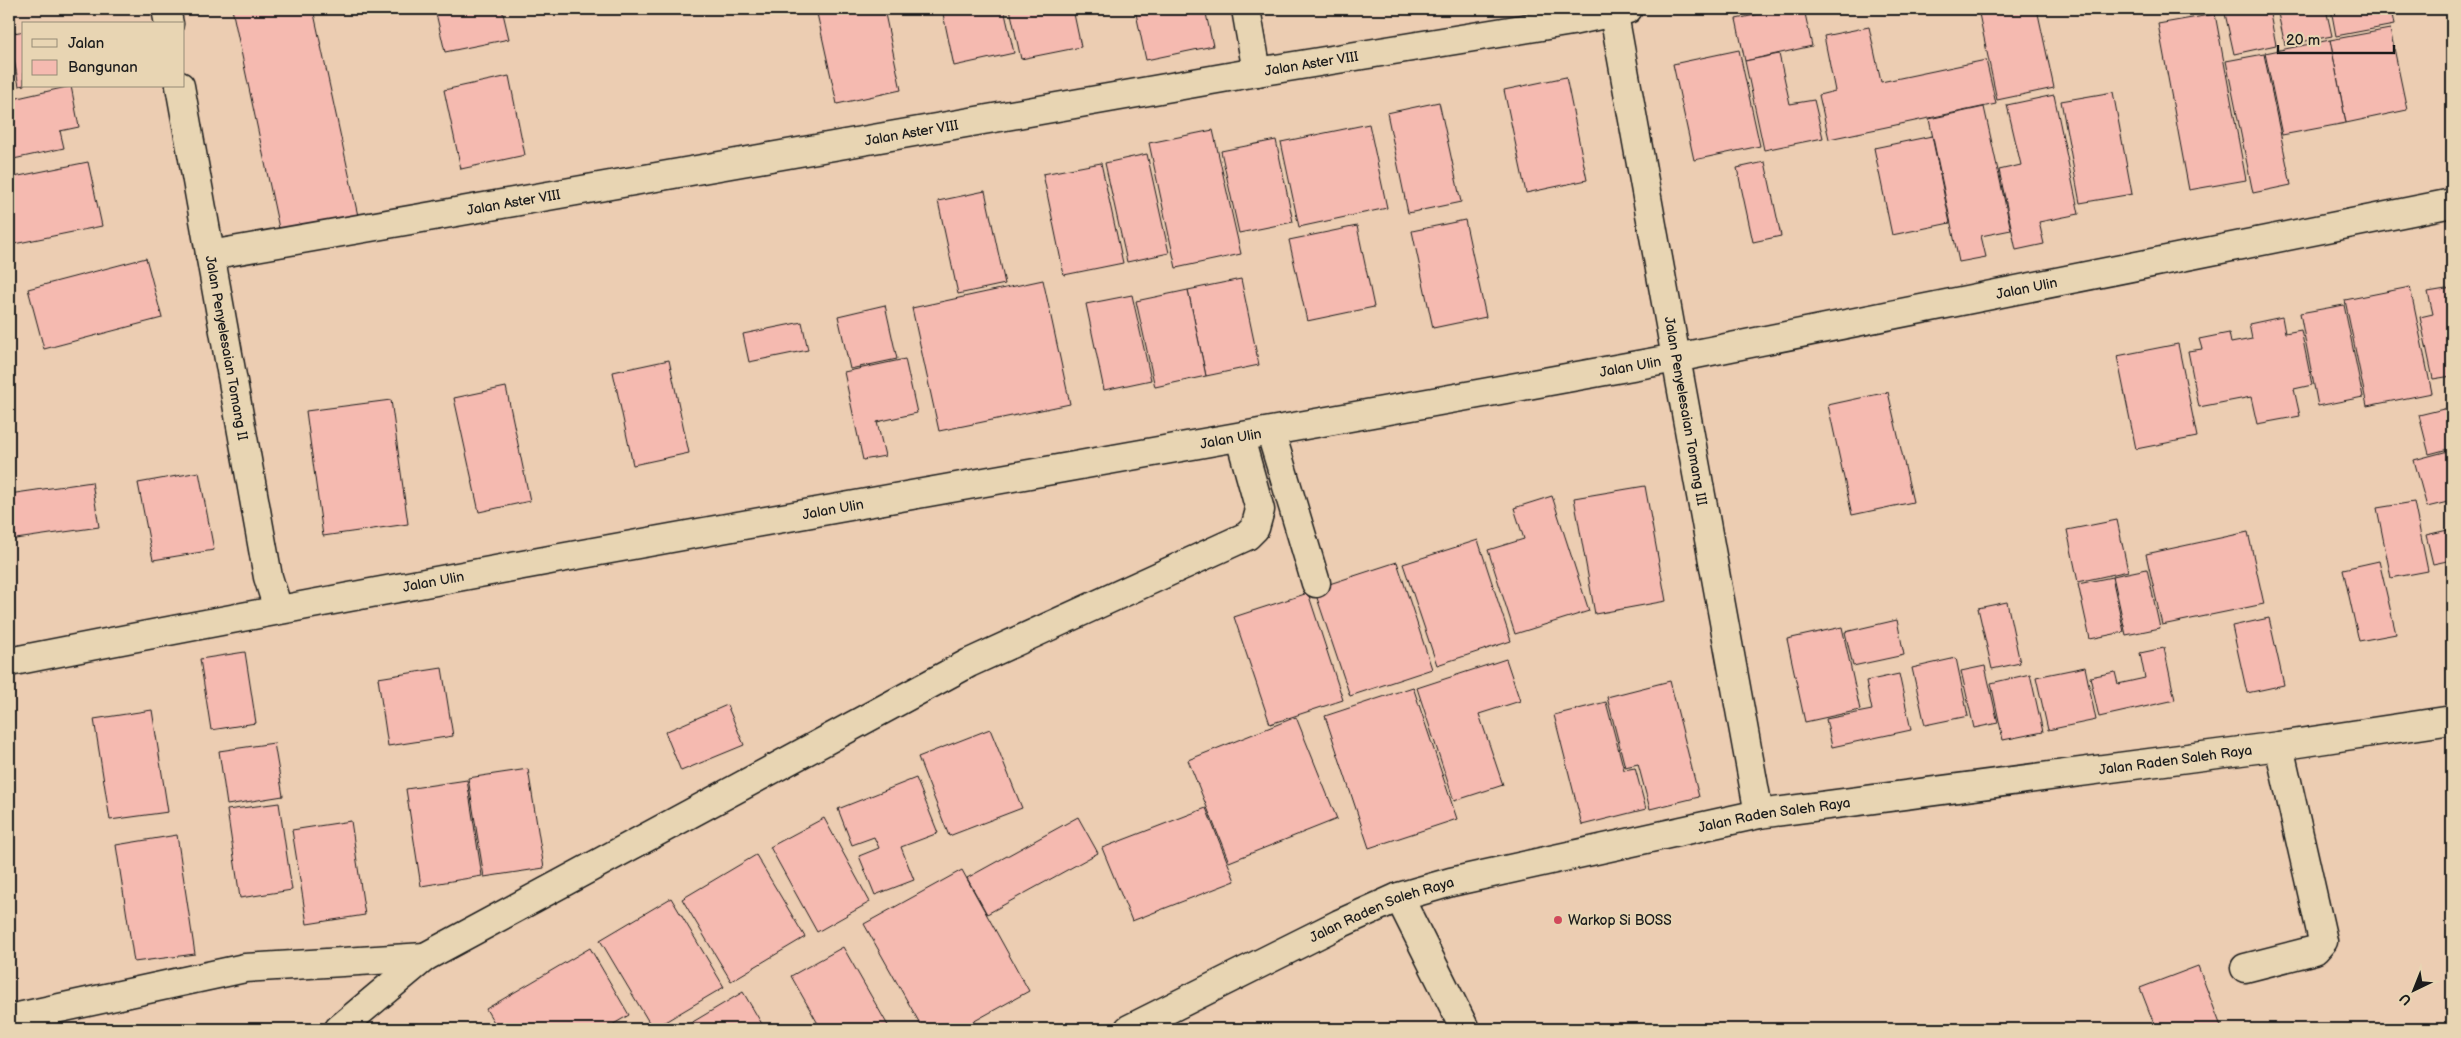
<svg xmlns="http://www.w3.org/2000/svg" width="2461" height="1038" font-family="'Balsamiq Sans',sans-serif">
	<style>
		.building { fill: #f5bab0; stroke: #1c1c1c }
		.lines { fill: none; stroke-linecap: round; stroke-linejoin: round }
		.minor-casing { stroke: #1c1c1c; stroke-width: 31 }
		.tertiary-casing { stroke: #1c1c1c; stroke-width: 31 }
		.secondary-casing { stroke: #1c1c1c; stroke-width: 31 }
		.minor { stroke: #e8d5b3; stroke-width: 28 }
		.tertiary { stroke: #e8d5b3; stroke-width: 28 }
		.secondary { stroke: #e8d5b3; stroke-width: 28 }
		.poi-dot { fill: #d1495b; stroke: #e8d5b3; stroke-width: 2 }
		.labels { text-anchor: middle; stroke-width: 4; stroke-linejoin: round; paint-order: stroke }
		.street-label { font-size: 14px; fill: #1c1c1c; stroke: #e8d5b3 }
		.poi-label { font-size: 14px; fill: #1c1c1c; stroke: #e8d5b3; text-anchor: start }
	</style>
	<rect width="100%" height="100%" fill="#eccdb2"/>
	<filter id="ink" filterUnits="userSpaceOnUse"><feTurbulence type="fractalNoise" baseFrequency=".02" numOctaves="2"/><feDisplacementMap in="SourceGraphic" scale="10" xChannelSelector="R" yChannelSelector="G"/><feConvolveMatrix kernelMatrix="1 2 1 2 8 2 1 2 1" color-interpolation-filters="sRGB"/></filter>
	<g filter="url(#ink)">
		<g class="building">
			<polygon points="232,9 313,9 358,216 280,233"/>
			<polygon points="435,9 502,9 509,39 445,52"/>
			<polygon points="816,9 884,9 901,90 837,104"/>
			<polygon points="942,9 1004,9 1014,53 954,66"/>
			<polygon points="1010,9 1073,9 1081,47 1021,59"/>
			<polygon points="1135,9 1205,9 1213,46 1146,60"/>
			<polygon points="1783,9 1804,9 1812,46 1745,61 1736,19"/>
			<polygon points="1978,9 2037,9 2054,88 1997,100"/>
			<polygon points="2224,9 2269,9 2276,45 2234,54"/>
			<polygon points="2277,9 2326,9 2332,36 2285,45"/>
			<polygon points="2331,9 2391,9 2394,25 2336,36"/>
			<polygon points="2215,14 2246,180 2189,190 2158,24"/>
			<polygon points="1869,27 1881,82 1986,60 1996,104 1829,139 1819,95 1835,91 1824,36"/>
			<polygon points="2390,29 2407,110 2346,123 2330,40"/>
			<polygon points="24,31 24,85 19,86 9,34"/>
			<polygon points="2330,40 2346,123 2282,135 2265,53"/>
			<polygon points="1739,50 1760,146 1694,160 1673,64"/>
			<polygon points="1779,54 1790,104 1814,100 1823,138 1764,150 1745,61"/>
			<polygon points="2264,54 2291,185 2253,193 2226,61"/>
			<polygon points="509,76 525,155 461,169 444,90"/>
			<polygon points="1566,77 1587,180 1526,193 1504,90"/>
			<polygon points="71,86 79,127 60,131 64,148 9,160 9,100"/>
			<polygon points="2113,92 2132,194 2080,203 2061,101"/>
			<polygon points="2054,95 2079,214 2039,222 2044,244 2016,250 1999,170 2021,165 2007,105"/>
			<polygon points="1439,102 1461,202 1408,213 1387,113"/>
			<polygon points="1984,107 2011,230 1981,236 1986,257 1959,262 1929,119"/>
			<polygon points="1369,124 1387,208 1299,227 1281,142"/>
			<polygon points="1213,130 1241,254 1176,268 1149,143"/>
			<polygon points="1932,136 1950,223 1892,235 1874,148"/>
			<polygon points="1276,140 1293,222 1239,233 1221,151"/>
			<polygon points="1147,154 1169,253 1127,262 1105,163"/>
			<polygon points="88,162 102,226 9,245 9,178"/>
			<polygon points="1765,162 1781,236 1753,242 1737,168"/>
			<polygon points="1101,163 1123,263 1064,275 1043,174"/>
			<polygon points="985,191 1005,284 958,294 938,201"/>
			<polygon points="1465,220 1486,317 1433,328 1412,231"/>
			<polygon points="1357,226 1374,307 1307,321 1289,240"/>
			<polygon points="146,258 162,318 44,349 28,289"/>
			<polygon points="1241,279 1259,365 1206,376 1188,290"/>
			<polygon points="1043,280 1070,404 939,431 912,308"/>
			<polygon points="2410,287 2432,393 2367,406 2345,300"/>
			<polygon points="2452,288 2452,376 2433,379 2420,317 2433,314 2428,292"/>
			<polygon points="1188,290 1206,376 1155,387 1136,301"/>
			<polygon points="1132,295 1151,380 1104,390 1086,304"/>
			<polygon points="885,305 897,359 850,369 838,316"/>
			<polygon points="2344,305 2363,397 2318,406 2300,313"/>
			<polygon points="2282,317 2285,333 2301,330 2312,385 2294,389 2300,416 2257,424 2251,397 2199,407 2188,351 2202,349 2199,339 2229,333 2231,343 2252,339 2249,324"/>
			<polygon points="802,322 808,350 749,362 743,334"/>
			<polygon points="2178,344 2197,437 2136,449 2117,356"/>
			<polygon points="905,359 917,413 877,422 885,456 863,460 844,372"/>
			<polygon points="669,360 689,453 633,465 613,372"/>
			<polygon points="506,387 530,501 479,512 454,398"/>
			<polygon points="1888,392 1913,502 1852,515 1828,405"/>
			<polygon points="391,400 408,524 323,536 306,411"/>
			<polygon points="2452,407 2452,448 2429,454 2419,415"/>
			<polygon points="2452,450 2452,501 2427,507 2414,460"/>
			<polygon points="199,472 214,550 153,560 138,483"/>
			<polygon points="92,482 99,527 9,540 9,494"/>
			<polygon points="1645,486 1666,601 1595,614 1574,498"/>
			<polygon points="1552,496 1589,611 1515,634 1488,550 1524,539 1514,508"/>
			<polygon points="2414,502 2428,571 2391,578 2377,508"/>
			<polygon points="2117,520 2128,571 2078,582 2067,530"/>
			<polygon points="2452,529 2452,560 2433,564 2426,535"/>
			<polygon points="2248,532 2264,604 2162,625 2146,554"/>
			<polygon points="1478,540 1511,641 1437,665 1403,564"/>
			<polygon points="2379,561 2396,634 2359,641 2343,569"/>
			<polygon points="1397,562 1432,669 1350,696 1314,589"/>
			<polygon points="2147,569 2160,628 2126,635 2113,576"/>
			<polygon points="2112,577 2124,632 2090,639 2078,584"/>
			<polygon points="1308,593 1343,700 1270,724 1234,617"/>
			<polygon points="2007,602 2020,663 1992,669 1978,608"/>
			<polygon points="2269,618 2284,685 2247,693 2232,626"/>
			<polygon points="1897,620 1904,655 1853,666 1845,632"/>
			<polygon points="1842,627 1860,710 1805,722 1787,639"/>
			<polygon points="2164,648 2175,700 2099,717 2090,677 2115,672 2118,684 2145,678 2140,653"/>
			<polygon points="245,652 256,723 211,730 200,659"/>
			<polygon points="1956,658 1968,716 1925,725 1912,668"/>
			<polygon points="1506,659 1520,701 1479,714 1503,785 1454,801 1417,688"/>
			<polygon points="1985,666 1998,723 1974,728 1961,671"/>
			<polygon points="2085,667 2096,720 2048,730 2036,677"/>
			<polygon points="442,668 453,736 388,746 378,678"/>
			<polygon points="1899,674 1911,730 1832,747 1826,719 1872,710 1866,681"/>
			<polygon points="2030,674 2043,732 2003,740 1991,683"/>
			<polygon points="1670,681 1699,797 1650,809 1638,764 1625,767 1607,697"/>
			<polygon points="1413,687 1457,819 1369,848 1325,716"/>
			<polygon points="1606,702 1624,770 1635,768 1646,809 1582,825 1554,715"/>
			<polygon points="727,705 744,745 681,771 665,732"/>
			<polygon points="152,710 168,812 110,820 94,719"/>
			<polygon points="1296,717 1337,819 1229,862 1188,760"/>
			<polygon points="990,729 1022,808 949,836 918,757"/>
			<polygon points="274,743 283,796 227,805 219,751"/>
			<polygon points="528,769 544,868 484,877 468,778"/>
			<polygon points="916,778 938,833 901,847 914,880 875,895 859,856 879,848 874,837 852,845 838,809"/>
			<polygon points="467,780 482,876 421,886 406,789"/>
			<polygon points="279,803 292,890 240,898 227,810"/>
			<polygon points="1206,808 1235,881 1132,921 1102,848"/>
			<polygon points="1078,817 1098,853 987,914 967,878"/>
			<polygon points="824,818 870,902 817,932 770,847"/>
			<polygon points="351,821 365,915 307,924 292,830"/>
			<polygon points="177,835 195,954 134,962 116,845"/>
			<polygon points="756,855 805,937 731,981 682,899"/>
			<polygon points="962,870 1029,991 960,1029 923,1029 864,924"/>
			<polygon points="671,898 724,987 653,1029 600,940"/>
			<polygon points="843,947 890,1029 821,1029 791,976"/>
			<polygon points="590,948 629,1015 605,1029 498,1029 486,1009"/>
			<polygon points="2198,966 2222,1029 2156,1029 2140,988"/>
			<polygon points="743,992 765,1029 681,1029"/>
		</g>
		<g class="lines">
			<defs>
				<g id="minor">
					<polyline points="166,9 169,24"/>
					<polyline points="1246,9 1257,72"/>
					<path id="s1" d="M 180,86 L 268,577 L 278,609"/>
					<path id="s2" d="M 210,255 L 1257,72 L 1572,21 L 1628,9"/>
					<polyline points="1271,433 1316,583"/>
					<path id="s3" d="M 9,662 C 563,553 1121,460 1676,358 L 1613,9"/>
					<polyline points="1399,897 1465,1029"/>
					<polyline points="2245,968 2315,950 2323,941 2279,746"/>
					<polyline points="9,1019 245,968 425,957"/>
					<polyline points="339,1029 425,957 969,663 1247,536 1255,528 1260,510 1240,438"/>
				</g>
				<g id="tertiary">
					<path id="s4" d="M 1759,814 L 1676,358 L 2452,203"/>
				</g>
				<g id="secondary">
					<path id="s5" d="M 1129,1029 L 1339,924 L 1399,897 L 1451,882 L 1759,814 L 2279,746 L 2452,720"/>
				</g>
			</defs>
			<use href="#minor" class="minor-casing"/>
			<use href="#tertiary" class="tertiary-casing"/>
			<use href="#secondary" class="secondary-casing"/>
			<use href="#minor" class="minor"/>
			<use href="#tertiary" class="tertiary"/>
			<use href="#secondary" class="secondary"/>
		</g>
	</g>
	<circle class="poi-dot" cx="1558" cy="920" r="5"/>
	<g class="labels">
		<g class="street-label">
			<text dy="5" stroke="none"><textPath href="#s2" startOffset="1118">Jalan Aster VIII</textPath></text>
			<text dy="5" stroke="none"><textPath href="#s2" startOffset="712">Jalan Aster VIII</textPath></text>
			<text dy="5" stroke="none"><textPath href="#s2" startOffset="308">Jalan Aster VIII</textPath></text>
			<text dy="5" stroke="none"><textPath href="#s4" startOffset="821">Jalan Ulin</textPath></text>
			<text dy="5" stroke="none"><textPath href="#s1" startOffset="266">Jalan Penyelesaian Tomang II</textPath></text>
			<text dy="5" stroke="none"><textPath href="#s3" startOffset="1648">Jalan Ulin</textPath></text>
			<text transform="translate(1686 411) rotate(80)" y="5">Jalan Penyelesaian Tomang III</text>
			<text dy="5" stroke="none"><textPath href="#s3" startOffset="1242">Jalan Ulin</textPath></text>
			<text dy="5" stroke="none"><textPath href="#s3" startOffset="838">Jalan Ulin</textPath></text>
			<text dy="5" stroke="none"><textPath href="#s3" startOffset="432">Jalan Ulin</textPath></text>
			<text dy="5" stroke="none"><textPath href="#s5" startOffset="1090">Jalan Raden Saleh Raya</textPath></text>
			<text dy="5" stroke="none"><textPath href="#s5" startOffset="685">Jalan Raden Saleh Raya</textPath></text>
			<text dy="5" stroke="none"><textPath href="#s5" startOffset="280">Jalan Raden Saleh Raya</textPath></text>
		</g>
		<g class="poi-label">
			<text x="1568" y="925">Warkop Si BOSS</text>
		</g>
	</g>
	<rect width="2461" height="1038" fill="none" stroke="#e8d5b3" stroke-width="30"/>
	<rect x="15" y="15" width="2431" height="1008" fill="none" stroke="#1c1c1c" stroke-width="2" filter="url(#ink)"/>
	<rect x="22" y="22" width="162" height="65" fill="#e8d5b3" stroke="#968b77"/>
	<rect x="32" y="39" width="25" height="8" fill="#e8d5b3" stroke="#968b77"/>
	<text x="68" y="48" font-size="15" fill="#1c1c1c">Jalan</text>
	<rect x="32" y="60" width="25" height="15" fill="#f5bab0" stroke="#968b77"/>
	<text x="68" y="72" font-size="15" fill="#1c1c1c">Bangunan</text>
	<g transform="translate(2414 990) rotate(223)" stroke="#e8d5b3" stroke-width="4" paint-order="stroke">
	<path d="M0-4L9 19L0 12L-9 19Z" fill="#1c1c1c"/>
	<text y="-8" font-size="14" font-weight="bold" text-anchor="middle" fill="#1c1c1c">U</text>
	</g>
	<path d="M2278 45v8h116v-8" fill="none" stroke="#1c1c1c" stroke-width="2.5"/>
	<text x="2286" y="45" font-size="15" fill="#1c1c1c" stroke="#e8d5b3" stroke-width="4" paint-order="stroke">20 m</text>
</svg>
